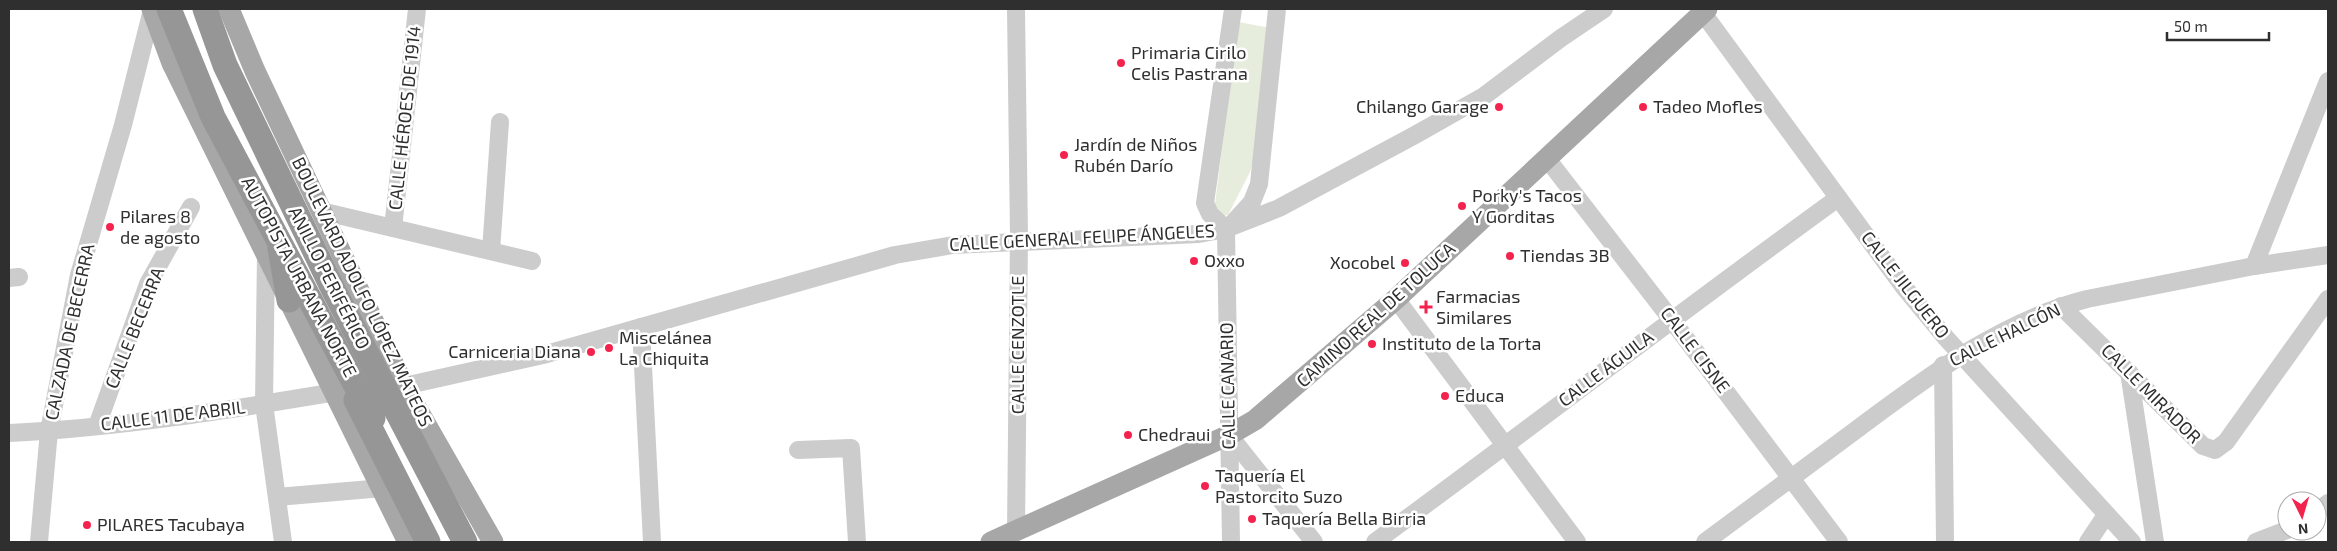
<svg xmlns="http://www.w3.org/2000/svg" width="2337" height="551" font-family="'Exo 2',sans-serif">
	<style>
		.green { fill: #e7eddc }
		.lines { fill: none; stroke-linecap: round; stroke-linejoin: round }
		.minor { stroke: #ccc; stroke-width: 18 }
		.major { stroke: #a7a7a7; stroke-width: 21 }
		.highway { stroke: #969696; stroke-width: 25 }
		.highway-bridge { stroke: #969696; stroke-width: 25 }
		.poi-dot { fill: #f4234d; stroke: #fff; stroke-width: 2 }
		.labels { text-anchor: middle; stroke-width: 5; stroke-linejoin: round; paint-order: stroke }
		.poi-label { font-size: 18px; fill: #2f2f2f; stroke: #fff; text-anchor: start }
		.street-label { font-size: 18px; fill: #2f2f2f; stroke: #fff }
	</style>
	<rect width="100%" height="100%" fill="#fff"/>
	<polygon class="green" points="1238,22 1271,28 1255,155 1250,172 1228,215 1223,216 1217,211 1215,204"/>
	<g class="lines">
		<g class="minor">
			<polyline points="1016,9 1019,237 1016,531"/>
			<polyline points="1700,9 1903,286 1946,338 2132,542"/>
			<polyline points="1548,160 1671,319 1839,542"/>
			<polyline points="321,211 532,261"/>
			<polyline points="1232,224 1252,202 1259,184 1277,9"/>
			<polyline points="393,228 417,9"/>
			<polyline points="491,251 500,122"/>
			<polyline points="266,254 264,404 283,542"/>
			<polyline points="2254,266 2328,81"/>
			<polyline points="9,278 19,277"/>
			<polyline points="1396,299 1577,542"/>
			<polyline points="2061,306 2203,446 2215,450 2226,442 2328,299"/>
			<polyline points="641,327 652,542"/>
			<polyline points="1943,365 1945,542"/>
			<polyline points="2129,372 2155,542"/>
			<polyline points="404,386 543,355 895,255 953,245 1199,234 1226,229 1279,208 1415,135 1484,96 1561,38 1604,9"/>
			<polyline points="97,426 148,284 191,207"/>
			<path d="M 9,433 C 118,428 228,410 336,392"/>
			<polyline points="1229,435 1314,542"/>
			<polyline points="798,450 851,448 857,542"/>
			<polyline points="277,497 383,488"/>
			<polyline points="2317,512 2328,503"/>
			<polyline points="39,542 49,431 79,275 123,125 152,10"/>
			<polyline points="1231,542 1226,229 1210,214 1205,203 1233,9"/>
			<path d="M 1375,542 C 1530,428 1682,311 1838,198"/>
			<path d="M 1705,542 C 1757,504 1808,465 1860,427 C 1930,375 2001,321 2087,299 L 2254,266 L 2328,255"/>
			<polyline points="2088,542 2106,515"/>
			<polyline points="2256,542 2287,530"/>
		</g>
		<g class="major">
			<polyline points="152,9 172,63 408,542"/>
			<polyline points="229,9 255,71 404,386 493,542"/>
			<polyline points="991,542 1229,435 1255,420 1396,299 1707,9"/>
		</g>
		<g class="highway">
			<polyline points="205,9 225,65 334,291 465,542"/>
			<polyline points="280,248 289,300"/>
			<polyline points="356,400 428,542"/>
		</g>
		<polyline class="highway-bridge" points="169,9 213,117 373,418"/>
	</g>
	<g class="poi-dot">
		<circle cx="1121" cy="63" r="5"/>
		<circle cx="1499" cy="107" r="5"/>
		<circle cx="1643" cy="107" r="5"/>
		<circle cx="1064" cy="155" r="5"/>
		<circle cx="1462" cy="206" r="5"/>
		<circle cx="110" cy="227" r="5"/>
		<circle cx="1510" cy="256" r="5"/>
		<circle cx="1194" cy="261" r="5"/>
		<circle cx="1405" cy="263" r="5"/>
		<path d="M1423.5 299.5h5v5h5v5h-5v5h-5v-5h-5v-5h5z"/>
		<circle cx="1372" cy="344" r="5"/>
		<circle cx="609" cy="348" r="5"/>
		<circle cx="591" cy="352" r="5"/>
		<circle cx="1445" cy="396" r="5"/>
		<circle cx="1128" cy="435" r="5"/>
		<circle cx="1205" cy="486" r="5"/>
		<circle cx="1252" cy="519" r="5"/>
		<circle cx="87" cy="525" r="5"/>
	</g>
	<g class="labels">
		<g class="poi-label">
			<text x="1131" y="59">Primaria Cirilo<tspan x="1131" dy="21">Celis Pastrana</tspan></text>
			<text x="1489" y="113" text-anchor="end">Chilango Garage</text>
			<text x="1653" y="113">Tadeo Mofles</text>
			<text x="1074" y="151">Jardín de Niños<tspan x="1074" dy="21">Rubén Darío</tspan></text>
			<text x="1472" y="202">Porky's Tacos<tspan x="1472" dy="21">Y Gorditas</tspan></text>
			<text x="120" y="223">Pilares 8<tspan x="120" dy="21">de agosto</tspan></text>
			<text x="1520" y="262">Tiendas 3B</text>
			<text x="1204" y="267">Oxxo</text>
			<text x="1395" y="269" text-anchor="end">Xocobel</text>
			<text x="1436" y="303">Farmacias<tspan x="1436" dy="21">Similares</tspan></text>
			<text x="619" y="344">Miscelánea<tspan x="619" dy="21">La Chiquita</tspan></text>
			<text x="1382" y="350">Instituto de la Torta</text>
			<text x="581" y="358" text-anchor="end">Carniceria Diana</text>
			<text x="1455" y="402">Educa</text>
			<text x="1138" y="441">Chedraui</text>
			<text x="1215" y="482">Taquería El<tspan x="1215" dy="21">Pastorcito Suzo</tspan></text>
			<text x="1262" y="525">Taquería Bella Birria</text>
			<text x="97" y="531">PILARES Tacubaya</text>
		</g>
		<g class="street-label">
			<text transform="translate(405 118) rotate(-84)" y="6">CALLE HÉROES DE 1914</text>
			<text transform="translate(1082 238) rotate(-3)" y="6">CALLE GENERAL FELIPE ÁNGELES</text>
			<text transform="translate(299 277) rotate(62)" y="6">AUTOPISTA URBANA NORTE</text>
			<text transform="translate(329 278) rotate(63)" y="6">ANILLO PERIFÉRICO</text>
			<text transform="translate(1905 285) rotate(52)" y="6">CALLE JILGUERO</text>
			<text transform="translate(362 292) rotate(64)" y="6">BOULEVARD ADOLFO LÓPEZ MATEOS</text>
			<text transform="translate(1376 315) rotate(-42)" y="6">CAMINO REAL DE TOLUCA</text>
			<text transform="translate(135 328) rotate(-68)" y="6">CALLE BECERRA</text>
			<text transform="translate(70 332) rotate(-78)" y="6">CALZADA DE BECERRA</text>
			<text transform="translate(2005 335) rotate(-26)" y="6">CALLE HALCÓN</text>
			<text transform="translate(1018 345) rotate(-90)" y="6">CALLE CENZOTLE</text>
			<text transform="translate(1695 350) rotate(53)" y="6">CALLE CISNE</text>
			<text transform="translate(1606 369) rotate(-37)" y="6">CALLE ÁGUILA</text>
			<text transform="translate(1228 386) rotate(-91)" y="6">CALLE CANARIO</text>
			<text transform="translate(2151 394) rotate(45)" y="6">CALLE MIRADOR</text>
			<text transform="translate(173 416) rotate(-7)" y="6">CALLE 11 DE ABRIL</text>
		</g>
	</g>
	<rect width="2337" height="551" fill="none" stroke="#2f2f2f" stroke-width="20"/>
	<g transform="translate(2302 516) rotate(175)"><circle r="24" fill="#ffffff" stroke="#acacac"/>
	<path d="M0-4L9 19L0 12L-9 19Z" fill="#f4234d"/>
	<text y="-8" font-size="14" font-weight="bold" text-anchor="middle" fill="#2f2f2f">N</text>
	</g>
	<path d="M2167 32v8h102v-8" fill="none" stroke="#2f2f2f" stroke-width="2.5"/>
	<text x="2174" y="32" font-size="15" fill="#2f2f2f" stroke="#ffffff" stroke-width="4" paint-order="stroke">50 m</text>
</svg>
